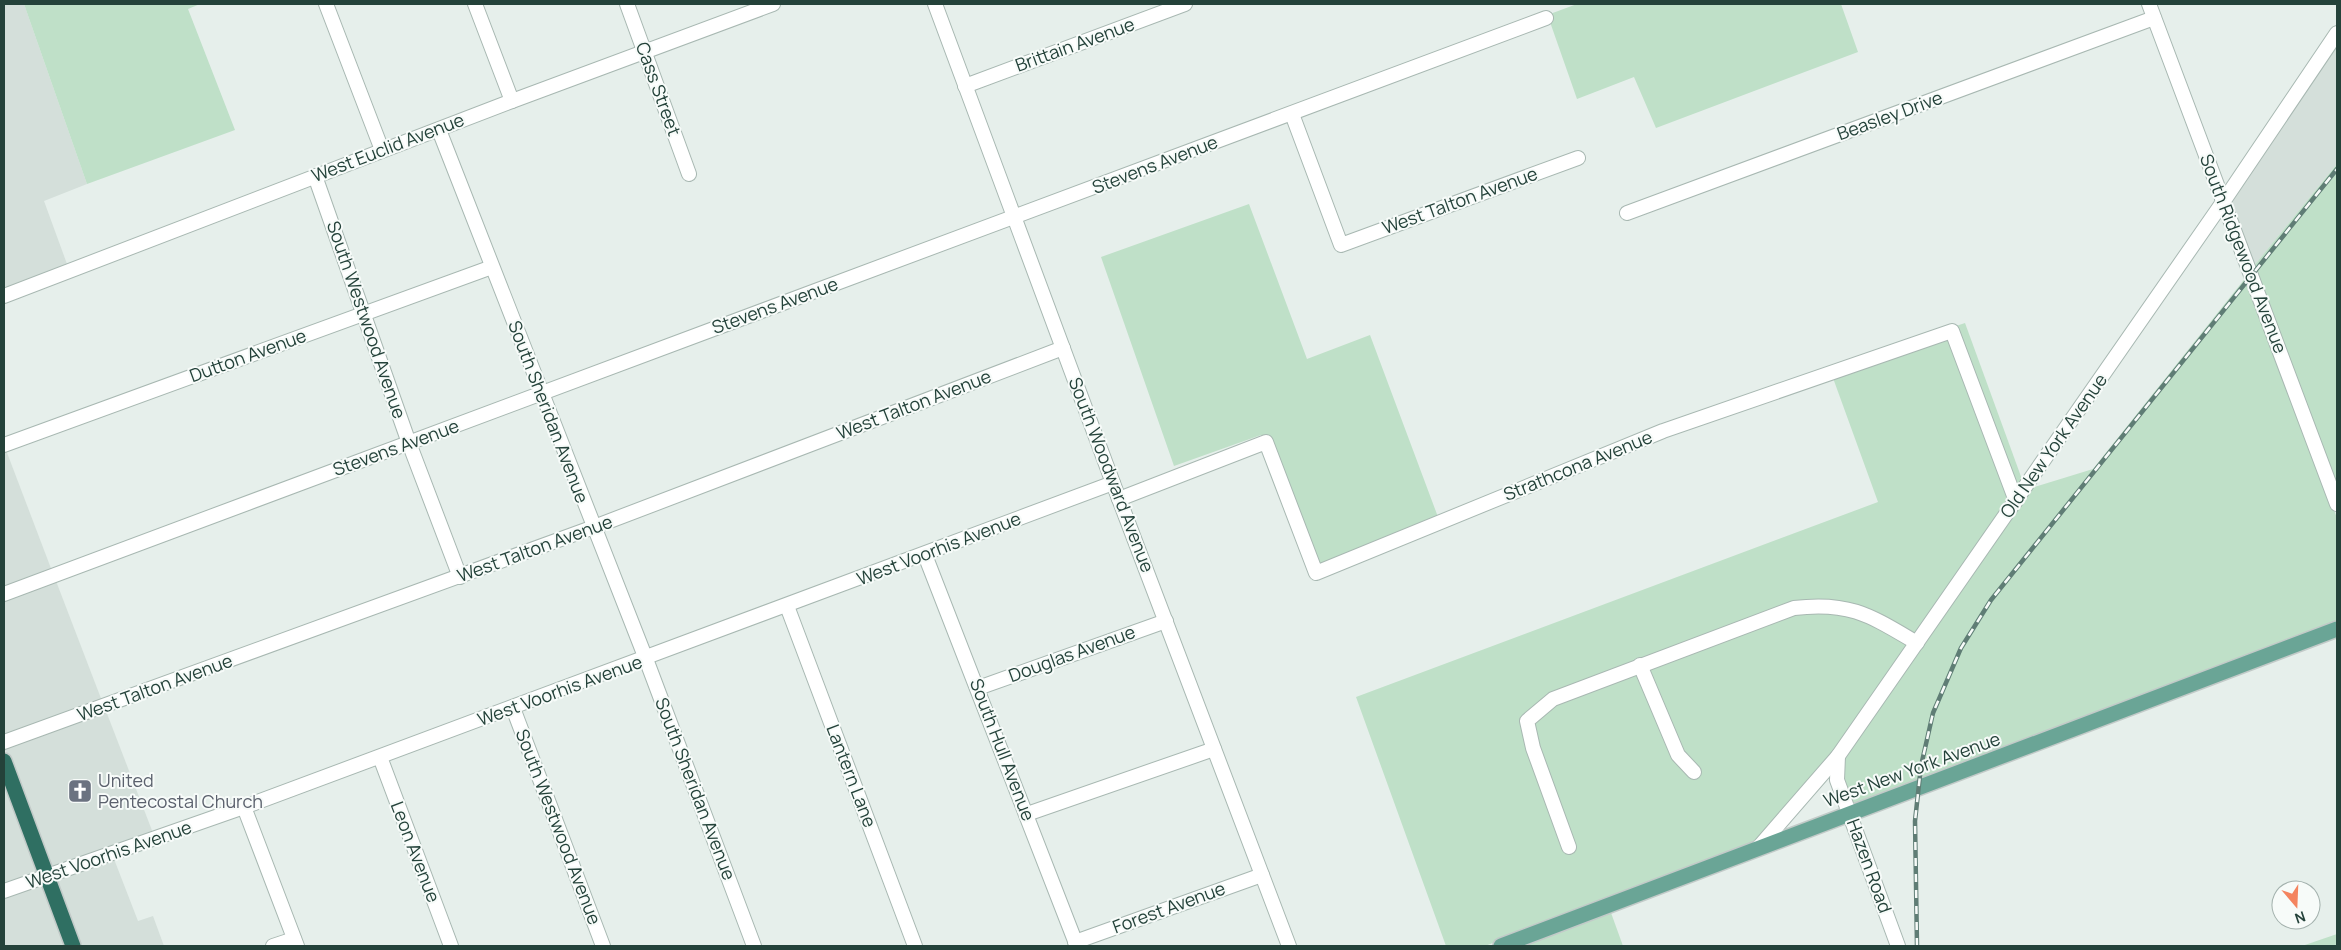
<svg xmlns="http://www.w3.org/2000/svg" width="2341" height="950" font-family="Manrope,sans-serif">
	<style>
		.built { fill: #d4dfda }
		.green { fill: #bfe0c8 }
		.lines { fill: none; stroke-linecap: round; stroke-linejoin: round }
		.minor-casing { stroke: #a8b8b2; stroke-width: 16 }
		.major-casing { stroke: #c2cac8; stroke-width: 18 }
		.highway-casing { stroke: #c2cac8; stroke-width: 18 }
		.minor { stroke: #fff; stroke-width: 14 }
		.major { stroke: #6aa596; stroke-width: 15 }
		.highway { stroke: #2f6f62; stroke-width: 15 }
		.rail-casing { stroke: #5f7d75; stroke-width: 4.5 }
		.rail { stroke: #f7fbf9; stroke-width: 2.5; stroke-dasharray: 8; stroke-linecap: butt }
		.labels { text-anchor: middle; stroke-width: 4; stroke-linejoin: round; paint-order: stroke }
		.street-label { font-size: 18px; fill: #24423a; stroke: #f7fbf9 }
		.worship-label { font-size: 18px; fill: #5b616d; stroke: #f7fbf9; text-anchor: start }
	</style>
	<rect width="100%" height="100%" fill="#e6efeb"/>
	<g class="built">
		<polygon points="4,4 24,4 87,184 44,201 67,264 4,288"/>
		<polygon points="2337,42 2337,164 2253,267 2229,203"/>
		<polygon points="6,450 52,571 4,589 4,451"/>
		<polygon points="56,581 102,701 4,736 4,600"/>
		<polygon points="106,711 153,833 50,870 4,748"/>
		<polygon points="4,775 40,873 4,886"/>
		<polygon points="114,859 138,921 153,916 164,946 78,946 53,880"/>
		<polygon points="44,883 68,946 4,946 4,897"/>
	</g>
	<g class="green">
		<polygon points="24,4 200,4 188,9 235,130 87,184"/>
		<polygon points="1577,4 1841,4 1858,52 1656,128 1634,77 1577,99 1550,22 1553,21 1550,14"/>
		<polygon points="2337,164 2337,490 2253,267"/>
		<polygon points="1249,204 1307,359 1370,335 1438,517 1318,565 1261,435 1174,466 1101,257"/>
		<polygon points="2247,276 2337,518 2337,623 1852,807 1842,779 1843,759 2019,506 2022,505 2031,488 2093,469"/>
		<polygon points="1965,323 2023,482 2017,490 1953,327"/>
		<polygon points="1949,337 2010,500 1836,750 1755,843 1485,946 1446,946 1356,697 1878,502 1833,378"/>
		<polygon points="1610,910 1623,946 1516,946"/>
		<polygon points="2337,934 2337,946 2302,946"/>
	</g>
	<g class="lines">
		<defs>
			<g id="minor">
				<polyline points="326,4 382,150"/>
				<polyline points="475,4 512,101"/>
				<polyline points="627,4 689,174"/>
				<polyline points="935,4 1113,483 1289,946"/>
				<polyline points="2149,4 2337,504"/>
				<polyline points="965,86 1185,4"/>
				<polyline points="1292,114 1341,245 1578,158"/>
				<polyline points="439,130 646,659 754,946"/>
				<polyline points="315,176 409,443 460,577"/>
				<polyline points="1627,213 2154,18"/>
				<polyline points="4,296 512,101 773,4"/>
				<polyline points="4,445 492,267"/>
				<polyline points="1119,499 1266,442 1316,573 1663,431 1952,331 2016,501"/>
				<polyline points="925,555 1077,946"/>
				<polyline points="4,594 1546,18"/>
				<polyline points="787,606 915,946"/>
				<polyline points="1640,665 1678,755 1694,772"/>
				<polyline points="978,688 1166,621"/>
				<polyline points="513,708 603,946"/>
				<polyline points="4,742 594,527 1063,348"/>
				<polyline points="1838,756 1837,780 1898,946"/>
				<polyline points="380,757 451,946"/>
				<polyline points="244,807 297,946"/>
				<polyline points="1027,814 1214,749"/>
				<path d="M 1569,847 L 1533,748 L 1527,721 L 1553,699 L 1794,608 C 1850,601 1871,616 1917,643"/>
				<polyline points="1758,848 1838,756 2223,202 2337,33"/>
				<polyline points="4,891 244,807 1113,483"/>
				<polyline points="1075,942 1262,875"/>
				<polyline points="273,946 294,939"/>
			</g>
			<polyline id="major" points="1501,946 2337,629"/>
			<polyline id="highway" points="4,761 73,946"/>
		</defs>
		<use href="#minor" class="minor-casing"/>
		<use href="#major" class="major-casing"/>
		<use href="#highway" class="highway-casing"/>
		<use href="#minor" class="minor"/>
		<use href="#major" class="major"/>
		<use href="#highway" class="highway"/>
		<defs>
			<polyline id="rail" points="1917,946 1915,821 1921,766 1933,713 1961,648 1991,600 2337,169"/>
		</defs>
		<use href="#rail" class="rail-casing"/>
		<use href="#rail" class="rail"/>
	</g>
	<defs>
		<symbol id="church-square" viewBox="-11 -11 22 22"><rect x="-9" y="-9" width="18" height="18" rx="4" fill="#6b7280" stroke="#f7fbf9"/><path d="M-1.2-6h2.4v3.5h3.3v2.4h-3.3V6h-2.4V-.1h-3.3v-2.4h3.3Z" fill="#fff"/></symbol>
	</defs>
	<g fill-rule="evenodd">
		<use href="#church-square" x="66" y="777" width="28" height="28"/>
	</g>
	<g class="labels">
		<g class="street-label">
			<text transform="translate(1075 45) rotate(-20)" y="6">Brittain Avenue</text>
			<text transform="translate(658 89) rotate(70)" y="6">Cass Street</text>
			<text transform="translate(1890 116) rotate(-20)" y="6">Beasley Drive</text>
			<text transform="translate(388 148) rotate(-21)" y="6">West Euclid Avenue</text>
			<text transform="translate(1155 165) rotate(-21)" y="6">Stevens Avenue</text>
			<text transform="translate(1460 201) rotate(-20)" y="6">West Talton Avenue</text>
			<text transform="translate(2243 254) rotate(69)" y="6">South Ridgewood Avenue</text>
			<text transform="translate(775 306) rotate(-20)" y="6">Stevens Avenue</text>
			<text transform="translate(366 320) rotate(71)" y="6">South Westwood Avenue</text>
			<text transform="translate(248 356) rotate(-20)" y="6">Dutton Avenue</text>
			<text transform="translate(914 405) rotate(-21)" y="6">West Talton Avenue</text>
			<text transform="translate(548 412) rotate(69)" y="6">South Sheridan Avenue</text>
			<text transform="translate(2054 446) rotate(-55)" y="6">Old New York Avenue</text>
			<text transform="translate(396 448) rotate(-20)" y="6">Stevens Avenue</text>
			<text transform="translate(1578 466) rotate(-22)" y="6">Strathcona Avenue</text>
			<text transform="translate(1111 475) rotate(69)" y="6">South Woodward Avenue</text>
			<text transform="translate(535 549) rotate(-20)" y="6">West Talton Avenue</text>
			<text transform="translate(939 549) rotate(-21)" y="6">West Voorhis Avenue</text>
			<text transform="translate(1072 654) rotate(-20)" y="6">Douglas Avenue</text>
			<text transform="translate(155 688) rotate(-20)" y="6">West Talton Avenue</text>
			<text transform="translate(560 691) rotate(-20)" y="6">West Voorhis Avenue</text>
			<text transform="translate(1002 750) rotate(69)" y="6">South Hull Avenue</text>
			<text transform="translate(1912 770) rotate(-20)" y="6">West New York Avenue</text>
			<text transform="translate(851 776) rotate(69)" y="6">Lantern Lane</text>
			<text transform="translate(695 789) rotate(69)" y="6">South Sheridan Avenue</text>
			<text transform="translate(558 827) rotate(69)" y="6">South Westwood Avenue</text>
			<text transform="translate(415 852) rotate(69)" y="6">Leon Avenue</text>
			<text transform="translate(109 855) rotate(-19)" y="6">West Voorhis Avenue</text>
			<text transform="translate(1869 866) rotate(70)" y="6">Hazen Road</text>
			<text transform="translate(1169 908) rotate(-20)" y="6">Forest Avenue</text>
		</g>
		<g class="worship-label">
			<text x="98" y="787">United<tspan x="98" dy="21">Pentecostal Church</tspan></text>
		</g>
	</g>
	<rect width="2341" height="950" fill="none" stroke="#24423a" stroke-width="10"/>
	<g transform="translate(2296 905) rotate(161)"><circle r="24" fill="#f7fbf9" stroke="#a3b1ad"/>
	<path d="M0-4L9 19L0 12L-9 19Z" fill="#f4845f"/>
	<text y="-8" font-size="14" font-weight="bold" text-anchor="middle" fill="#24423a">N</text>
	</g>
</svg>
